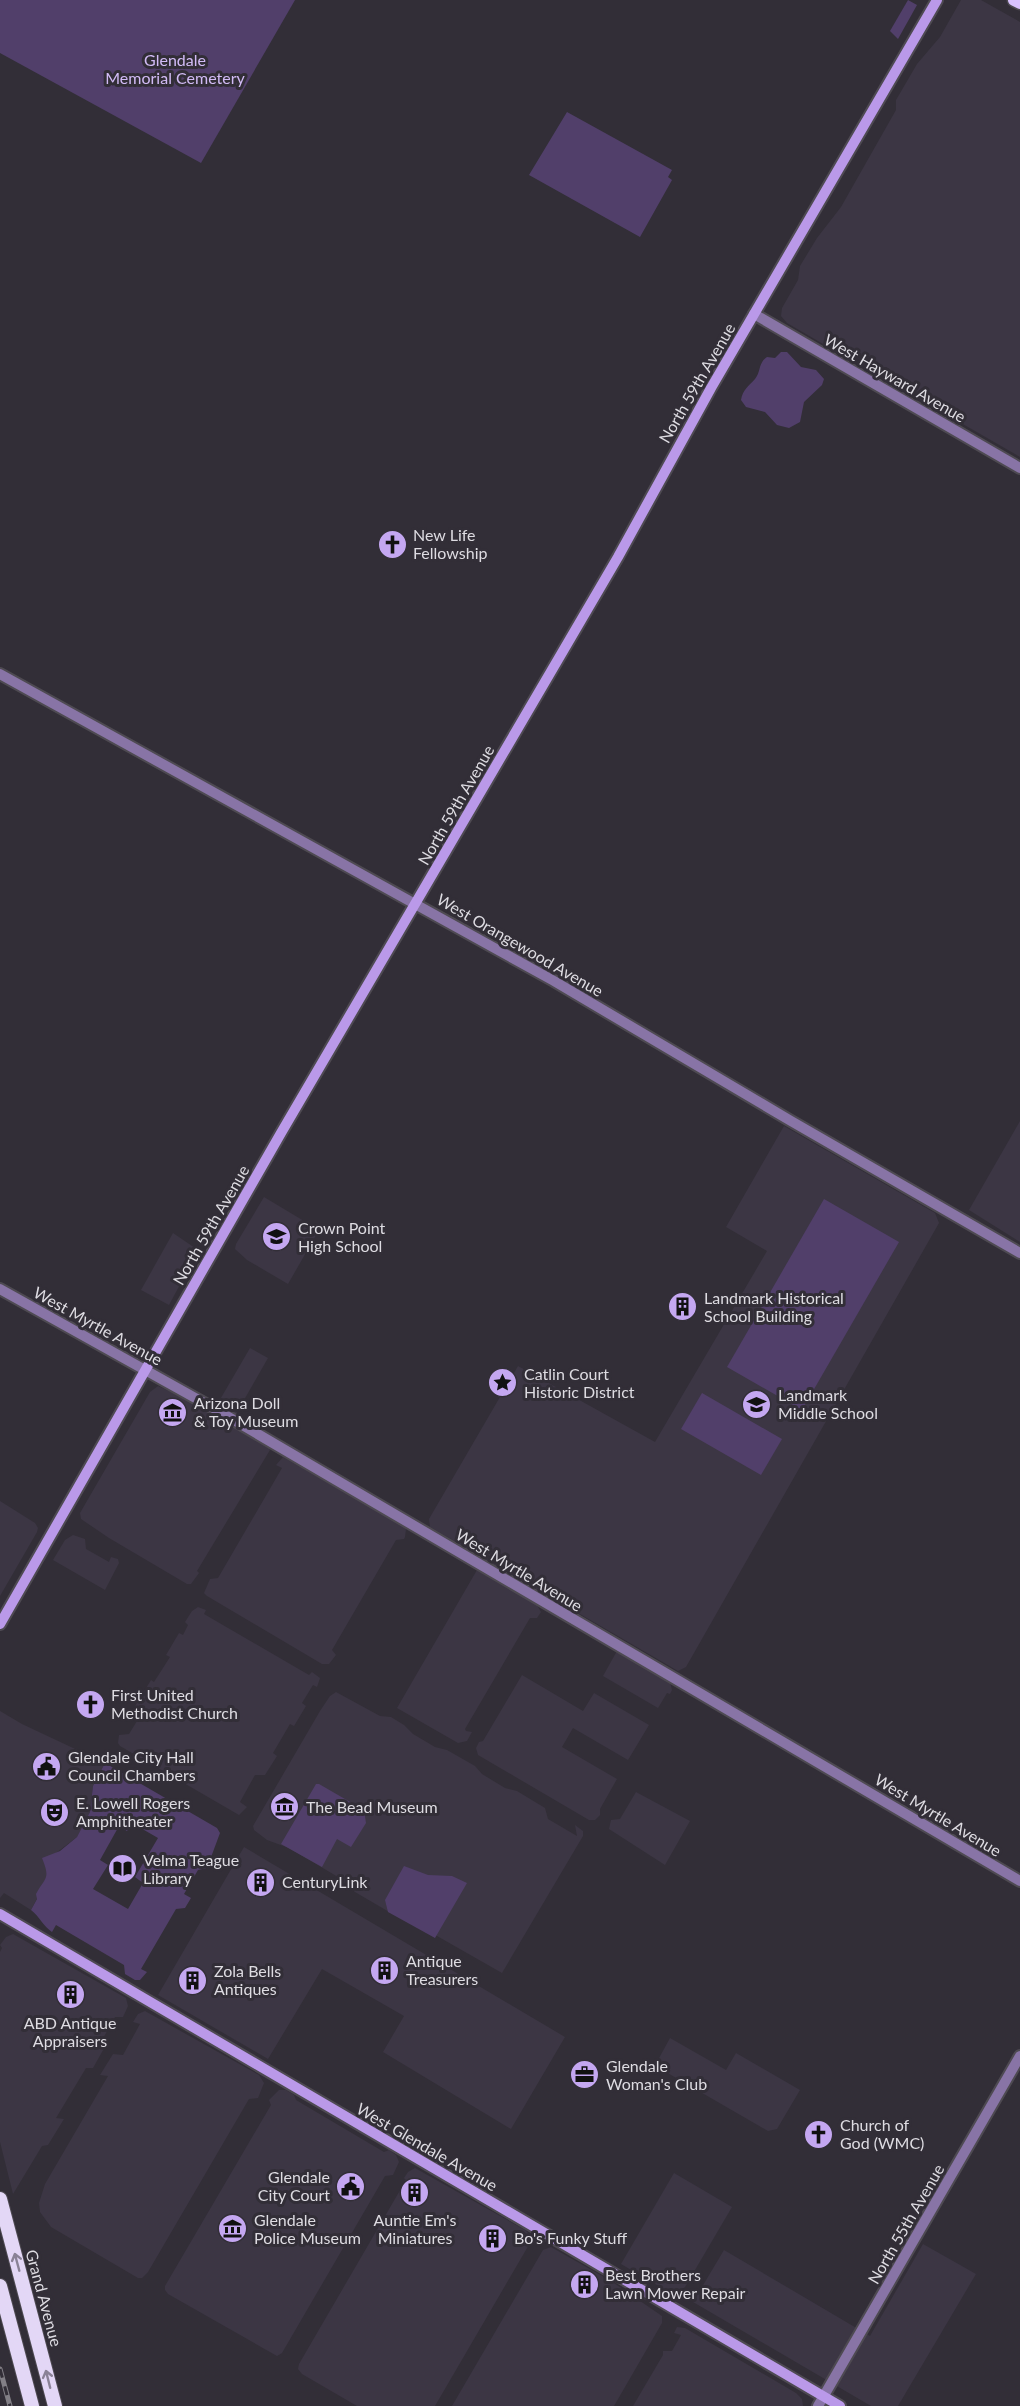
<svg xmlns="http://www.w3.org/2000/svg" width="1020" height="2406" font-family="Lato,sans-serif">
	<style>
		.built { fill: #3c3644 }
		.green { fill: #513f6a; fill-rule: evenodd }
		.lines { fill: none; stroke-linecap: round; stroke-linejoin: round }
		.tertiary-casing { stroke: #4e4a52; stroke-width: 14 }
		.secondary-casing { stroke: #4e4a52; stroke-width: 14 }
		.primary-casing { stroke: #4e4a52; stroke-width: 15 }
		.trunk-casing { stroke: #4e4a52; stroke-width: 16 }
		.tertiary { stroke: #8874a6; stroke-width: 10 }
		.secondary { stroke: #ba99e9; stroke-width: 10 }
		.primary { stroke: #d9c1fe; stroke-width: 12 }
		.trunk { stroke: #e3d7f6; stroke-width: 14 }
		.rail-casing { stroke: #827f86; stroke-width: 5 }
		.rail { stroke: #322e37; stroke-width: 3; stroke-dasharray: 9; stroke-linecap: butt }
		.oneway { stroke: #8a8296 }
		.labels { text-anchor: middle; stroke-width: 6; stroke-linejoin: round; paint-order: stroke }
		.park-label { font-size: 16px; fill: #d2bbf6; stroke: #322e37 }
		.street-label { font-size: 16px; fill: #dedce2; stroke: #322e37 }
		.poi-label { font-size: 16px; fill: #dedce2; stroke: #322e37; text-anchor: start }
	</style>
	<rect width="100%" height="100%" fill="#322e37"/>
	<g class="built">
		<polygon points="961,0 981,0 1020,22 1020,457 902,389 889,377 859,359 830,348 787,323 781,316 782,308 798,280 800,266 817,238 841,207 896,110 896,100 917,64 940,37"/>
		<polygon points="1020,1121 1020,1242 969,1210"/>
		<polygon points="784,1126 935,1213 939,1223 686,1667 678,1671 430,1527 429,1519 518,1366 655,1442 767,1251 726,1227"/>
		<polygon points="264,1197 319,1230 288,1284 247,1260 235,1249 236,1244"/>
		<polygon points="173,1233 195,1248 197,1253 169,1305 141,1290"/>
		<polygon points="250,1348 268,1358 236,1414 218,1403"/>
		<polygon points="158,1386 193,1402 268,1446 270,1450 197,1571 199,1573 191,1584 187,1584 109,1538 81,1519 80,1513 150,1392"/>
		<polygon points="283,1457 403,1526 406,1529 405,1537 404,1539 396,1540 332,1650 336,1655 329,1664 322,1664 207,1596 204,1593 210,1579 218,1578 282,1468 276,1465"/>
		<polygon points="0,1501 35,1523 38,1528 37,1532 0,1596"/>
		<polygon points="73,1535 85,1539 86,1549 109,1562 111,1557 118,1559 119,1563 105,1590 53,1560 65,1540"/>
		<polygon points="477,1570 537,1605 541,1612 537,1618 530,1618 465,1729 466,1731 472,1732 467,1741 458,1743 397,1708"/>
		<polygon points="198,1607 206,1610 204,1614 309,1675 312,1672 320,1678 317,1687 313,1685 302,1703 306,1706 294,1726 290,1724 273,1753 277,1756 265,1775 255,1775 240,1802 247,1807 239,1815 120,1746 118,1743 119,1735 129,1734 137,1721 137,1715 129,1716 151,1680 154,1682 170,1657 166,1655 179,1633 183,1635 188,1625 185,1622 192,1611"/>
		<polygon points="617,1651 670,1682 672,1690 670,1694 667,1693 658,1708 603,1676"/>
		<polygon points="522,1675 583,1711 594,1693 649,1725 628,1760 573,1728 562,1747 617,1779 600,1809 600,1815 595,1820 589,1820 478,1755 476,1748 479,1742 483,1741"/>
		<polygon points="336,1692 380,1716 391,1717 404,1725 413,1734 435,1747 447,1750 475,1766 482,1774 505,1788 517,1791 545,1808 548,1819 577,1836 575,1825 583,1831 583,1836 502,1973 409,1920 396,1916 355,1892 338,1877 289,1848 267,1840 254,1830 253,1826 320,1711 330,1696"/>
		<polygon points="0,1711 22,1724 105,1763 93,1786 90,1812 84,1825 77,1837 52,1856 47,1879 31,1910 4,1893 0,1898"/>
		<polygon points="636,1792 690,1821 665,1865 609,1829 611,1820 620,1819"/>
		<polygon points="244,1847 565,2037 511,2129 383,2052 404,2016 322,1969 268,2059 158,1995"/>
		<polygon points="13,1934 126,1998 128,2006 123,2017 115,2017 101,2042 107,2043 93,2068 86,2068 56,2118 64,2119 48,2145 42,2146 13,2194 0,2142 0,1952 2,1948 0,1945 6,1937"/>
		<polygon points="145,2011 259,2075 264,2083 258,2098 249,2099 148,2272 142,2278 138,2278 51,2227 40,2212 39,2203 45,2184 108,2076 100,2075 113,2054 123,2055 140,2024 133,2022 138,2014"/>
		<polygon points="670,2038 726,2070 736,2053 800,2090 777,2129 768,2131 659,2068 658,2060"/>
		<polygon points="279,2090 286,2090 294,2095 296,2100 384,2152 389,2150 396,2155 399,2162 393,2175 385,2176 282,2353 277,2356 168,2294 165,2290 165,2286 271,2105 269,2100"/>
		<polygon points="415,2168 525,2230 529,2234 530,2243 435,2406 357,2406 302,2374 298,2369 299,2364 406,2180 404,2178 408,2172"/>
		<polygon points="674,2173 732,2207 685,2287 676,2294 669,2292 621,2264"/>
		<polygon points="923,2244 976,2274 898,2406 871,2406 693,2302 724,2250 870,2336"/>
		<polygon points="551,2247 611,2281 662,2316 662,2323 614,2406 452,2406 543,2250"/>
		<polygon points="677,2327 685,2328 796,2393 802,2399 803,2406 633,2406 663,2355 663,2351 672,2351 681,2335 674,2333"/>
	</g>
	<g class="green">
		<polygon points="0,0 295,0 201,163 0,53"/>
		<polygon points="908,0 917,5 898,39 890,31"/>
		<polygon points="567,112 672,170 668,177 672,180 640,237 529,175"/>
		<path d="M 781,352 L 787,352 L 801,367 L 816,370 L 824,379 L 822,385 L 804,402 L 800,422 L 789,428 L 777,425 L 765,412 L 746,407 L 741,400 C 743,389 748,387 755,379 C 761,372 758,363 767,357 L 775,358 Z"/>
		<polygon points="824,1199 899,1242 802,1410 727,1367"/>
		<polygon points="702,1393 782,1439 761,1475 681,1429"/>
		<path d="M 105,1763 L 217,1828 L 220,1833 L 207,1868 L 198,1870 L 184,1894 L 191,1898 L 185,1908 L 176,1909 L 141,1969 L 147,1972 L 140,1980 L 135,1980 L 125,1974 L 124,1965 L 56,1925 L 52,1932 C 43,1926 40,1917 31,1910 L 37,1899 L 36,1894 C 45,1877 51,1880 42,1858 L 60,1851 L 77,1837 L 90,1812 L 93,1786 ZM 132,1823 L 158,1838 L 135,1877 L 143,1883 L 128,1909 L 93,1889 L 108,1865 L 100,1860 L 119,1826 L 127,1831 Z"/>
		<polygon points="316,1784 319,1784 364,1810 366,1823 351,1847 337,1839 322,1867 281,1844"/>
		<polygon points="404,1866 428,1875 452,1876 467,1883 435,1938 388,1912 385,1900"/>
	</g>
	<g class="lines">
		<defs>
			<g id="tertiary">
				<polyline points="754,314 1020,468"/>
				<polyline points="0,674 554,981 791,1121 1020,1253"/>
				<polyline points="0,1289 215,1409 1020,1881"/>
				<polyline points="818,2406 1020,2056"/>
			</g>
			<g id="secondary">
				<polyline points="0,1624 281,1133 618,557 711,388 937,0"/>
				<polyline points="0,1914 840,2406"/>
			</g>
			<polyline id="primary" points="1014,0 1020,3"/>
			<g id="trunk">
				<polyline points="0,2199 55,2406"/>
				<polyline points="0,2286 32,2406"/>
			</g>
		</defs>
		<use href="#tertiary" class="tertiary-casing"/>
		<use href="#secondary" class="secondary-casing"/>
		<use href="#primary" class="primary-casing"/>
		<use href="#trunk" class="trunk-casing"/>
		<use href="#tertiary" class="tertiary"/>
		<use href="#secondary" class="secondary"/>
		<use href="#primary" class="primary"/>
		<use href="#trunk" class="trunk"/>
		<defs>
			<polyline id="rail" points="0,2369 10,2406"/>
		</defs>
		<use href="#rail" class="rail-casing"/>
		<use href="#rail" class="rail"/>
	</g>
	<defs><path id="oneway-shaft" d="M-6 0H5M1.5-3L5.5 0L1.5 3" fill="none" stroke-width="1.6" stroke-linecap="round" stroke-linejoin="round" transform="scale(1.5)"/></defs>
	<g class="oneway">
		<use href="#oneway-shaft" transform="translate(17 2262) rotate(-105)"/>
		<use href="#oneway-shaft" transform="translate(48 2379) rotate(-104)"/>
	</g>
	<defs>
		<symbol id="church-disc" viewBox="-11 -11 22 22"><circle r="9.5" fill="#c4a7f1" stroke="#322e37"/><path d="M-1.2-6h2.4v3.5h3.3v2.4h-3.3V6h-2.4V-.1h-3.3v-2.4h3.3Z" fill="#111"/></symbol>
		<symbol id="school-disc" viewBox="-11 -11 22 22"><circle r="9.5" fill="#c4a7f1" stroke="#322e37"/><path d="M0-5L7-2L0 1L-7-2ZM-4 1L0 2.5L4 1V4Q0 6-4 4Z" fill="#111"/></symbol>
		<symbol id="building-disc" viewBox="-11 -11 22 22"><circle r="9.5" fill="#c4a7f1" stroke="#322e37"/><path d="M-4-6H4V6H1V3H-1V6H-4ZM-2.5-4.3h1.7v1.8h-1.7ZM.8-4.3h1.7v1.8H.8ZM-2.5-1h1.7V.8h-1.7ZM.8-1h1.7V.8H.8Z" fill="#111"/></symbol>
		<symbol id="sight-disc" viewBox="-11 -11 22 22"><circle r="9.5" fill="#c4a7f1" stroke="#322e37"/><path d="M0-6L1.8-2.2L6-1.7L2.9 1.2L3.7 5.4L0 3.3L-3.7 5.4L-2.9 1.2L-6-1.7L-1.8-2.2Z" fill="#111"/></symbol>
		<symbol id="museum-disc" viewBox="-11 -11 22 22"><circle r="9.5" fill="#c4a7f1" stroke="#322e37"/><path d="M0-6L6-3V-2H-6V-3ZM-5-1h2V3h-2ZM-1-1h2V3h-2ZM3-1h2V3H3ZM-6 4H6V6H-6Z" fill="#111"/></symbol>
		<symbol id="civic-disc" viewBox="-11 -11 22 22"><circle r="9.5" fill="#c4a7f1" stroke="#322e37"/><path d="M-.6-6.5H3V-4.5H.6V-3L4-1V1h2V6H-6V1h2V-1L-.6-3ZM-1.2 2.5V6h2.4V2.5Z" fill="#111"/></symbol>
		<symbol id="theatre-disc" viewBox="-11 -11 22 22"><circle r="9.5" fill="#c4a7f1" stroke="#322e37"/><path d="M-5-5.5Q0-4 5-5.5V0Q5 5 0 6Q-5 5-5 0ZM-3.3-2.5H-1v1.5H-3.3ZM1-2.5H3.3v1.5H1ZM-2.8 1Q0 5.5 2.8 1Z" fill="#111"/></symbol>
		<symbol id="library-disc" viewBox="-11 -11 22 22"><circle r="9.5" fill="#c4a7f1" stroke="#322e37"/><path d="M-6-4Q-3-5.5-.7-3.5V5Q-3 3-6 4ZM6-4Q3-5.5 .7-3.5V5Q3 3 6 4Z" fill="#111"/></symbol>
		<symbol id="office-disc" viewBox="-11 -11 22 22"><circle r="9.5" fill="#c4a7f1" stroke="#322e37"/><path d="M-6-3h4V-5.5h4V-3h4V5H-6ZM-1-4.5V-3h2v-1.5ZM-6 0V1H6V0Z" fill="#111"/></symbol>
	</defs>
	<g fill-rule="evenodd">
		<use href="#church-disc" x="376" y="528" width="33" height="33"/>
		<use href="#school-disc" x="260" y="1220" width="33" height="33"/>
		<use href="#building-disc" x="666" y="1290" width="33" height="33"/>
		<use href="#sight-disc" x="486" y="1366" width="33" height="33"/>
		<use href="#school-disc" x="740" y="1388" width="33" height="33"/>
		<use href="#museum-disc" x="156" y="1396" width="33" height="33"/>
		<use href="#church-disc" x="74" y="1688" width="33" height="33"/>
		<use href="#civic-disc" x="30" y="1750" width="33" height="33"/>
		<use href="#museum-disc" x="268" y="1790" width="33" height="33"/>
		<use href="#theatre-disc" x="38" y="1796" width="33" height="33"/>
		<use href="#library-disc" x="106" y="1852" width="33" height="33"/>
		<use href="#building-disc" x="244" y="1866" width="33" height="33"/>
		<use href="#building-disc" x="368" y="1954" width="33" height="33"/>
		<use href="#building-disc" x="176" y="1964" width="33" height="33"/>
		<use href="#building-disc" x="54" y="1978" width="33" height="33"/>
		<use href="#office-disc" x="568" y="2058" width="33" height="33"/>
		<use href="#church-disc" x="802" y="2118" width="33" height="33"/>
		<use href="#civic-disc" x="334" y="2170" width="33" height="33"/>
		<use href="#building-disc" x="398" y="2176" width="33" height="33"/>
		<use href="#museum-disc" x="216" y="2212" width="33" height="33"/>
		<use href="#building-disc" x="476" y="2222" width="33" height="33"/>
		<use href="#building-disc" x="568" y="2268" width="33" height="33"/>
	</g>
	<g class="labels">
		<g class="park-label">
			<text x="175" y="66">Glendale<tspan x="175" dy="18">Memorial Cemetery</tspan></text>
		</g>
		<g class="street-label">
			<text transform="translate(895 378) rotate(30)" y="6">West Hayward Avenue</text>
			<text transform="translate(697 383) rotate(-60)" y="6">North 59th Avenue</text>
			<text transform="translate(456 805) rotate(-60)" y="6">North 59th Avenue</text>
			<text transform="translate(520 945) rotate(30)" y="6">West Orangewood Avenue</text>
			<text transform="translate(211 1225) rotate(-60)" y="6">North 59th Avenue</text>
			<text transform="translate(98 1326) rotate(29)" y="6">West Myrtle Avenue</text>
			<text transform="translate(519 1570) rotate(31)" y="6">West Myrtle Avenue</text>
			<text transform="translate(938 1815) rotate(31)" y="6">West Myrtle Avenue</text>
			<text transform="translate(427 2147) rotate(30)" y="6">West Glendale Avenue</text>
			<text transform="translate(906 2224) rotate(-60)" y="6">North 55th Avenue</text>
			<text transform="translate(44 2298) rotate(75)" y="6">Grand Avenue</text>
		</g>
		<g class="poi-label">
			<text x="413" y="541">New Life<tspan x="413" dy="18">Fellowship</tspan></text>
			<text x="298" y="1234">Crown Point<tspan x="298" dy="18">High School</tspan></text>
			<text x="704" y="1304">Landmark Historical<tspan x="704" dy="18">School Building</tspan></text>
			<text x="524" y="1380">Catlin Court<tspan x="524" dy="18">Historic District</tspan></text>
			<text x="778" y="1401">Landmark<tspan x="778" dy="18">Middle School</tspan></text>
			<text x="194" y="1409">Arizona Doll<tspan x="194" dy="18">&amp; Toy Museum</tspan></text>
			<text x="111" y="1701">First United<tspan x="111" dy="18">Methodist Church</tspan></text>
			<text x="68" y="1763">Glendale City Hall<tspan x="68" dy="18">Council Chambers</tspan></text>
			<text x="76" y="1809">E. Lowell Rogers<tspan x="76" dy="18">Amphitheater</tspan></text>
			<text x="306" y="1813">The Bead Museum</text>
			<text x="143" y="1866">Velma Teague<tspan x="143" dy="18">Library</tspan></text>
			<text x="282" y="1888">CenturyLink</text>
			<text x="406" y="1967">Antique<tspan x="406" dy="18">Treasurers</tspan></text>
			<text x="214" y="1977">Zola Bells<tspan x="214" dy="18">Antiques</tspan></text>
			<text x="70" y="2029" text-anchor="middle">ABD Antique<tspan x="70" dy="18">Appraisers</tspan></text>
			<text x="606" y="2072">Glendale<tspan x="606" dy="18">Woman's Club</tspan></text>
			<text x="840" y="2131">Church of<tspan x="840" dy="18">God (WMC)</tspan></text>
			<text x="330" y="2183" text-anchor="end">Glendale<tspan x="330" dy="18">City Court</tspan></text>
			<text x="254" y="2226">Glendale<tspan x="254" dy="18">Police Museum</tspan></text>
			<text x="415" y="2226" text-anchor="middle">Auntie Em's<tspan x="415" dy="18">Miniatures</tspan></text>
			<text x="514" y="2244">Bo's Funky Stuff</text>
			<text x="605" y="2281">Best Brothers<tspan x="605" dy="18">Lawn Mower Repair</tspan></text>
		</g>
	</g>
</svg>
